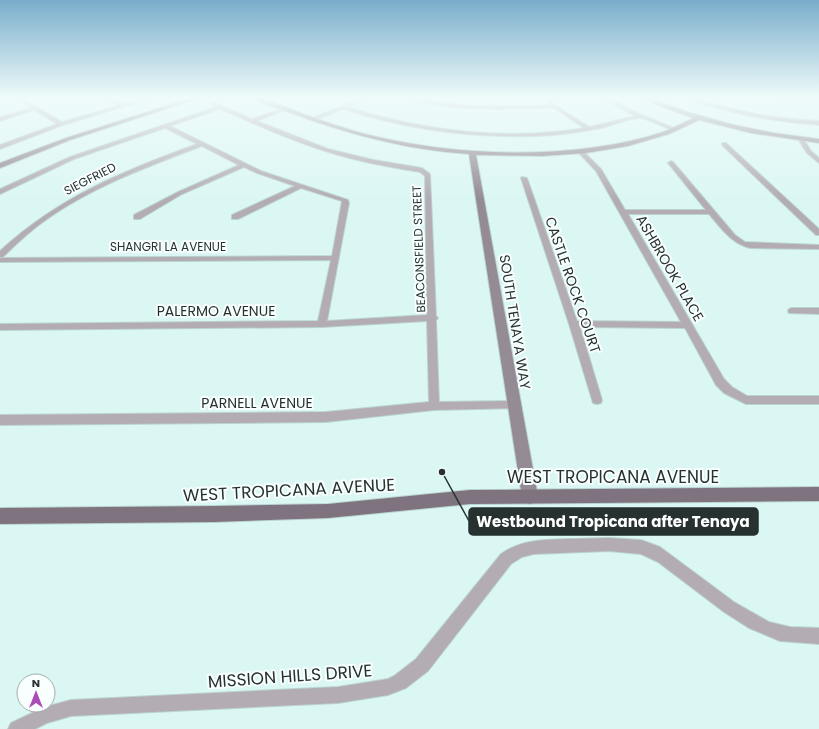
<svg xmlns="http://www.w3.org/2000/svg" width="819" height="729" font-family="Poppins,sans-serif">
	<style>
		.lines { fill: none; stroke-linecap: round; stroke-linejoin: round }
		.street-casing { stroke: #bad3d1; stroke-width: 2 }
		.secondary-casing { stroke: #bad3d1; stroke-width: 2 }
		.primary-casing { stroke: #bad3d1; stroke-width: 2 }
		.street { fill: #b3acb3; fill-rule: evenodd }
		.secondary { fill: #958b95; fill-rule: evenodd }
		.primary { fill: #7f7380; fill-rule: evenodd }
		.labels { text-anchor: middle; stroke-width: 4; stroke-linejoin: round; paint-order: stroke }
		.far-street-label { font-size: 12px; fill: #263130; stroke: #f9fffe }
		.street-label { font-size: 14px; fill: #263130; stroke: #f9fffe }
		.near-street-label { font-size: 17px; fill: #263130; stroke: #f9fffe }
		.leader { fill: none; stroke: #263130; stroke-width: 1.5 }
		.callout-dot { fill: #263130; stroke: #f9fffe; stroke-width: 1.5 }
		.callout { fill: #263130; stroke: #263130; stroke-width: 1.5 }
		.callout-label { font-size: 15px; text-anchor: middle; font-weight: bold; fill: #fff }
	</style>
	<rect width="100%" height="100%" fill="#dbf7f4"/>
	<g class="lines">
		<defs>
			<g id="street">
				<polygon points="15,97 20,97 62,122 118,106 103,97 109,97 123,104 148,97 155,97 63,125 0,149 0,145 57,124 34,110 0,121 0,117 31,108"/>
				<path d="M 364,97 L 370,97 L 348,107 C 423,131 506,141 584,128 L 554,108 L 498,109 L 460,108 L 423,103 L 403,97 C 422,97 441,103 460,105 C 490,107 520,106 550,105 L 547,102 L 549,101 L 589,127 L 635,116 L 600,97 L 606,97 L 642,115 L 679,130 L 674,131 C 665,128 649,119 640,118 C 632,117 611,126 602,128 C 581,132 559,135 538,136 C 472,138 407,130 343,109 L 315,120 L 310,119 Z"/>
				<path d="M 684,97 L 691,97 C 733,111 775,119 819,121 L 819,125 C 782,122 745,117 710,106 C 701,104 690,102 684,97 Z"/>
				<polygon points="764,97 819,99 819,101 766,98"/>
				<path d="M 212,103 L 216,103 L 252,119 L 287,107 L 287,109 L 257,121 L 328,149 L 374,160 L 422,168 L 430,174 L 436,316 L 438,318 L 436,320 L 439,402 L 514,401 L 518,402 L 519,405 L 518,408 L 434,410 L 326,422 L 0,425 L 0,415 L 326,412 L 429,402 L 427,321 L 322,327 L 0,330 L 0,324 L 318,321 L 331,260 L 0,262 L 0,258 L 332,256 L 342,201 L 301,188 L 238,219 L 232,219 L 232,215 L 295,186 L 257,173 L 244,167 L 182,194 L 140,219 L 134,219 L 134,215 L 178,192 L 239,165 L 202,146 C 149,166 94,186 47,219 C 31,230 17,243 3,257 L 0,257 L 0,251 C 59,197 123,171 197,144 L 165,128 L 74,159 L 0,194 L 0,189 L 70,157 L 216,107 L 212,105 ZM 220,109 C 255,124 289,140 325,151 C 356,161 388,167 420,172 L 425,176 L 427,315 L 327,321 L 349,203 L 348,200 L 261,171 L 170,126 Z"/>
				<polygon points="799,138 803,138 811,151 819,158 819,163 807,153 798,139"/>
				<polygon points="722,143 726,143 819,229 819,235 816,235 722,145"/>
				<path d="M 578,150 L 582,150 L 601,169 L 625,210 L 706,210 L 669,164 L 668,163 L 671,161 L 673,162 L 735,235 L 745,242 L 819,245 L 819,249 L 750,248 C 731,243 722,229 709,214 L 628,214 L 724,379 L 732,387 L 747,396 L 819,396 L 819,404 L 746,404 L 724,393 L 716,385 L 685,328 L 580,327 L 602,400 L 601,403 L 597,404 L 593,403 L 569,324 L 521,178 L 522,177 L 527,178 L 577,321 L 681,322 L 596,171 L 578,152 Z"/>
				<polygon points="792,308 819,308 819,314 789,313 788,311 789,309"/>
				<path d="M 609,538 L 641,540 L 660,547 L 734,602 L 769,622 L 790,627 L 819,628 L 819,644 L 780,641 L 749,628 L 724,612 L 658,562 L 641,554 L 609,551 L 534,554 L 522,557 L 511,564 L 428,671 L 406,688 L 388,695 L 338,703 L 71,716 L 47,723 L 35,729 L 8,729 L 11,723 L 45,707 L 71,700 L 338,687 L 388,679 L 394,676 L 416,659 L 501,554 C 522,539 544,540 569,539 C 582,539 596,538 609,538 Z"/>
			</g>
			<g id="secondary">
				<polygon points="194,97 203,97 70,140 0,168 0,163 66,138"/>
				<path d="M 252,97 L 260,97 C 299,112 337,128 378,137 C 464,157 578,160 663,132 C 673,128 683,123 693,118 L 662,107 L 640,97 L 648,97 L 688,112 L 730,124 L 774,133 L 819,139 L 819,143 L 751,133 L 699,120 L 669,134 L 628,146 L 586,153 L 542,156 L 476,155 L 538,497 L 535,502 L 530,504 L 525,502 L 522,497 L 469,154 C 406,150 347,134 288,112 C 277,108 261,104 252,97 Z"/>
			</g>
			<polygon id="primary" points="819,487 819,501 470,504 328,518 215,522 0,524 0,508 215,506 328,504 470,490"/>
		</defs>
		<use href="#street" class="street-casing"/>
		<use href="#secondary" class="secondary-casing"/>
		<use href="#primary" class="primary-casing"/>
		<use href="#street" class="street"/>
		<use href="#secondary" class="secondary"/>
		<use href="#primary" class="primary"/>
	</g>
	<linearGradient id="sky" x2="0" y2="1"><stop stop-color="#79adcb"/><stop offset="0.49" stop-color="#effbfa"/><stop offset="1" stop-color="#effbfa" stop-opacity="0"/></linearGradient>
	<rect width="819" height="199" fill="url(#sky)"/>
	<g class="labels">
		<g class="far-street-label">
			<text transform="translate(90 179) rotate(-27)" y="4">SIEGFRIED</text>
			<text x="168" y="251">SHANGRI LA AVENUE</text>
			<text transform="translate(419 249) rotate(-92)" y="4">BEACONSFIELD STREET</text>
		</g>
		<g class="street-label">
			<text transform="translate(670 268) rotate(60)" y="5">ASHBROOK PLACE</text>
			<text transform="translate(573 285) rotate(71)" y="5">CASTLE ROCK COURT</text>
			<text x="216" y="316">PALERMO AVENUE</text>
			<text transform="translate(515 322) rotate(81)" y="5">SOUTH TENAYA WAY</text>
			<text x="257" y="408">PARNELL AVENUE</text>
		</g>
		<g class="near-street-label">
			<text x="613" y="483">WEST TROPICANA AVENUE</text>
			<text transform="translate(289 490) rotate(-3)" y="6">WEST TROPICANA AVENUE</text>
			<text transform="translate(290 676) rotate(-4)" y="6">MISSION HILLS DRIVE</text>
		</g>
	</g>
	<path class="leader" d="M442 472L469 521"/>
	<circle class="callout-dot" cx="442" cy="472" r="4"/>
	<rect class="callout" x="469" y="508" width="289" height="27" rx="4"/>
	<g class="callout-label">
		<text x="613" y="527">Westbound Tropicana after Tenaya</text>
	</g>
	<g transform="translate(36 693)"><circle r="19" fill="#f9fffe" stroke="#a5adac"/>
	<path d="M0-3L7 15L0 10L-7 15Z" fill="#ab4db6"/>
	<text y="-6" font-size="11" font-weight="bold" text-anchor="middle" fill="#263130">N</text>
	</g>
</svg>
